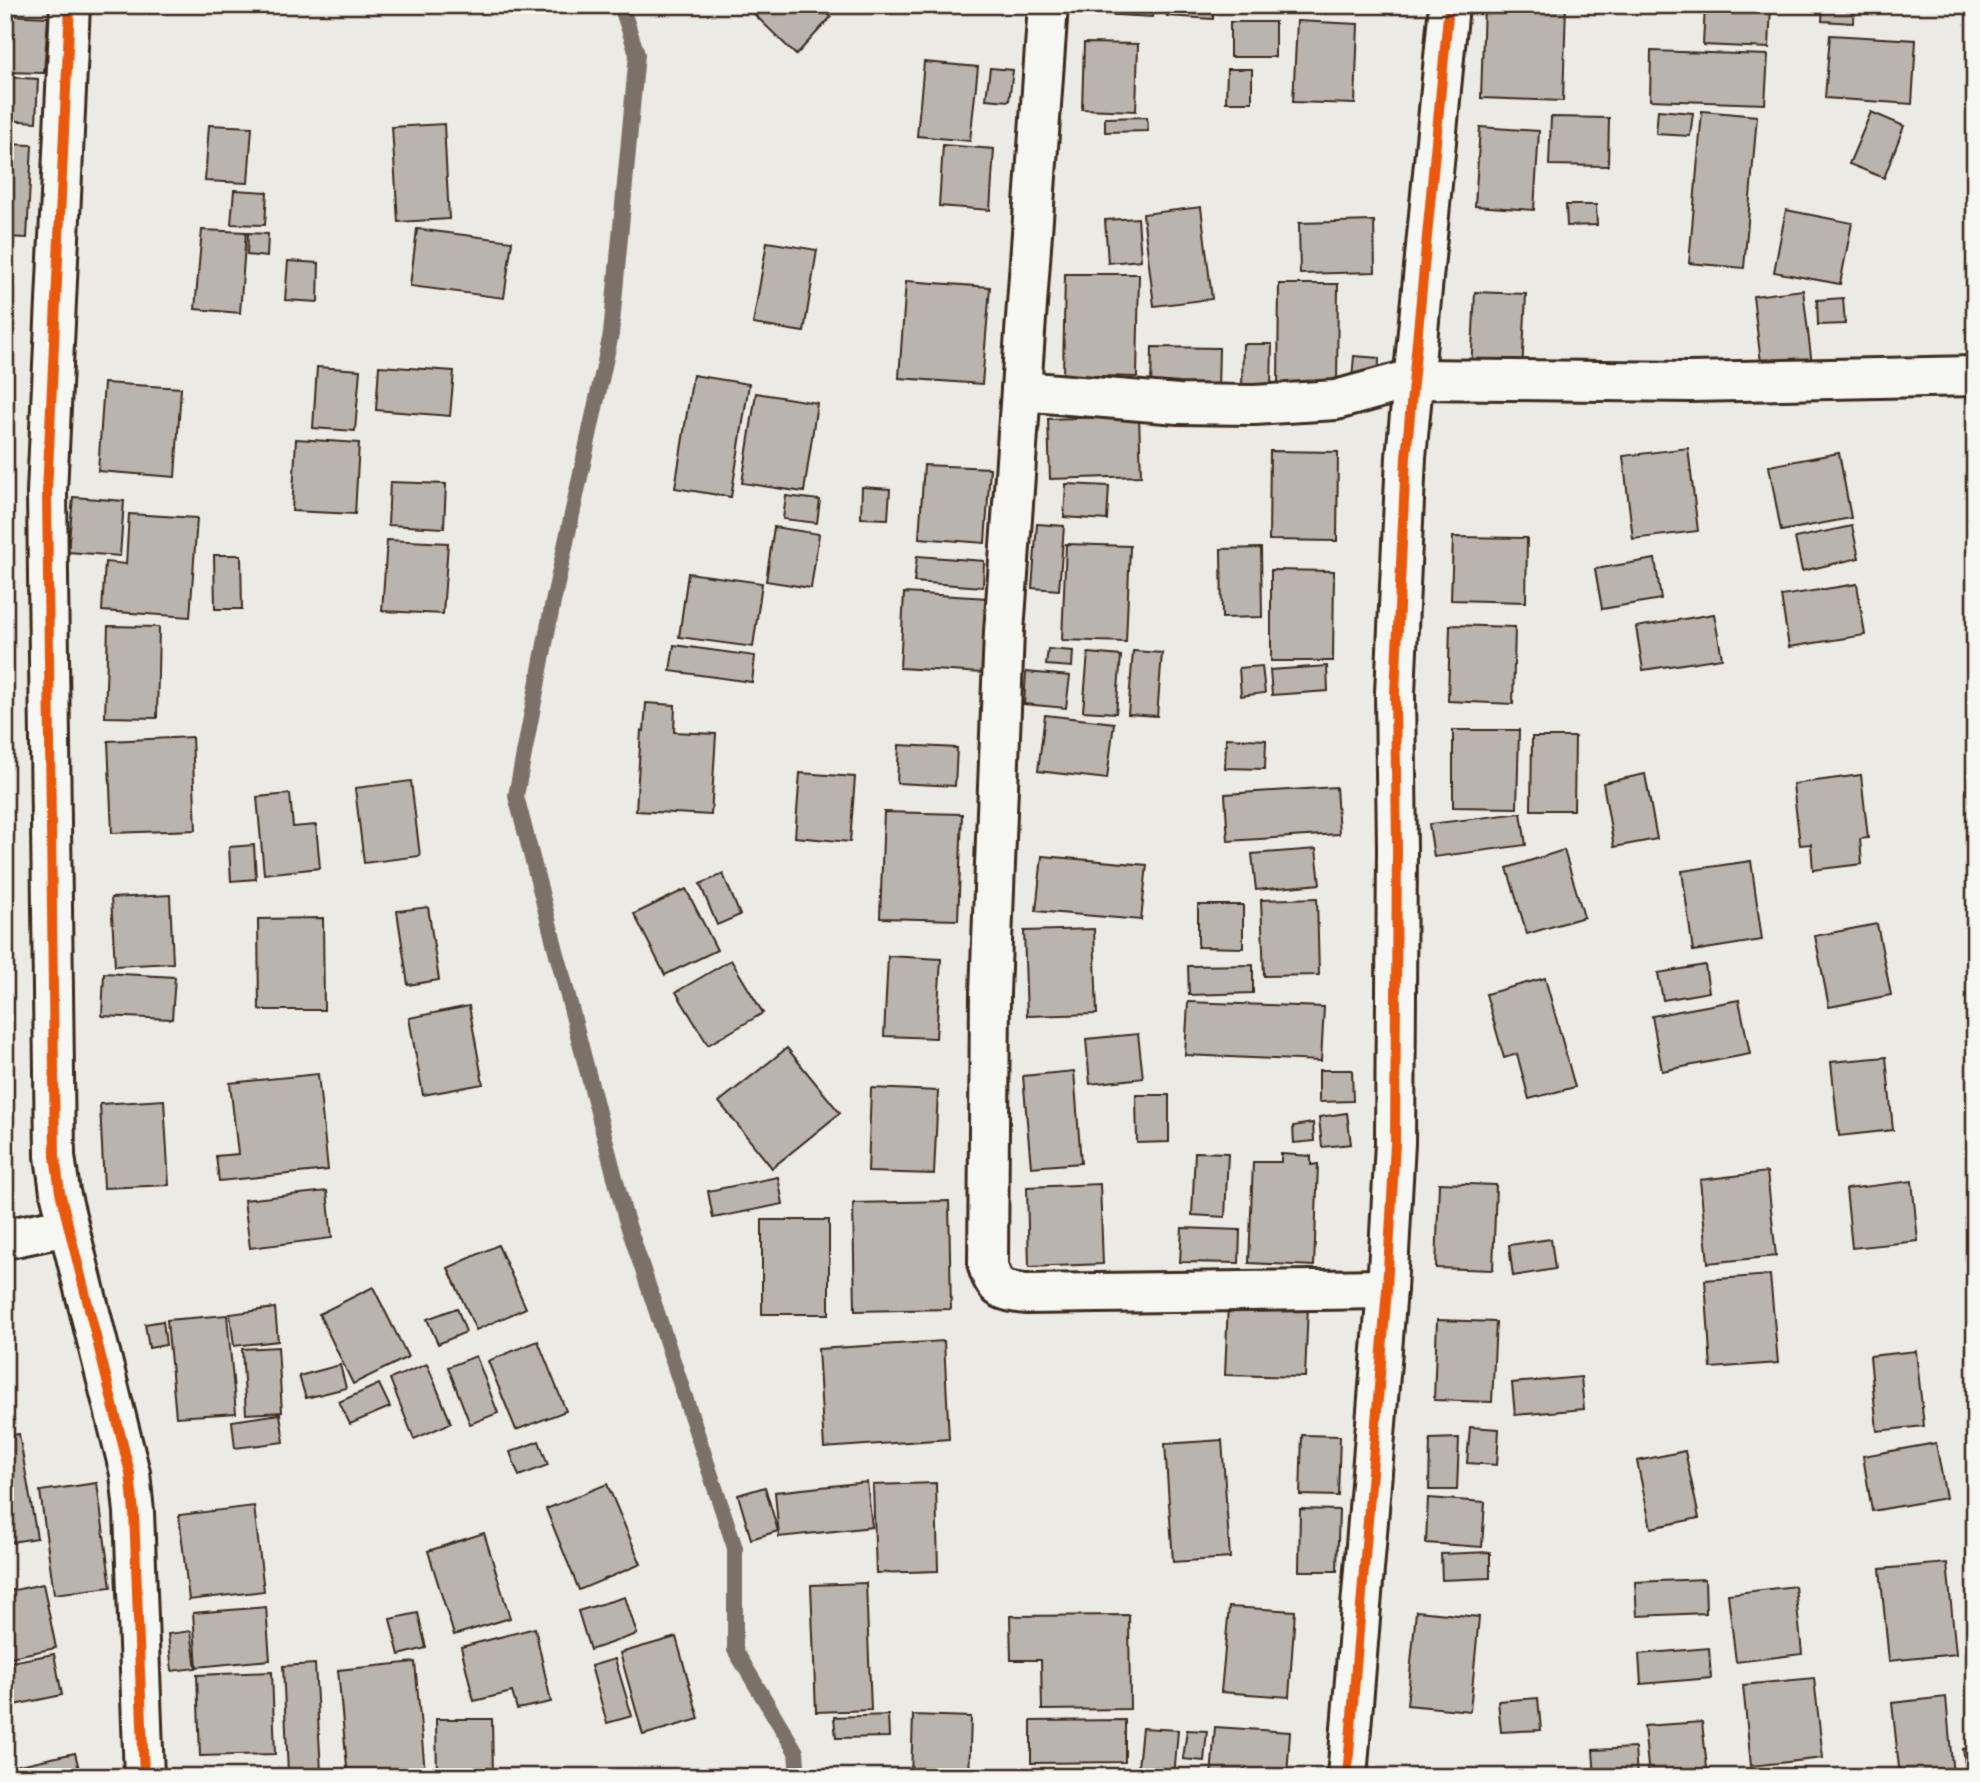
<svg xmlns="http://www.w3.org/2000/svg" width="1980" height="1782" font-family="Mali,sans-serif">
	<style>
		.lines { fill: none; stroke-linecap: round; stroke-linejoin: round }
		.stream { stroke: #7c7167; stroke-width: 16 }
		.building { fill: #bab4ae; stroke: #3b2a1e; stroke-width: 2 }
		.street-casing { stroke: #3b2a1e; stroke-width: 44 }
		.secondary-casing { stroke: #3b2a1e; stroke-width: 44 }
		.street { stroke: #f6f6f2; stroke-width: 38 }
		.secondary { stroke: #f6f6f2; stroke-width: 38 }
		.cycleway-casing { stroke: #f6f6f2; stroke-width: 15 }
		.cycleway { stroke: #e8590c; stroke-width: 10 }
	</style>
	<rect width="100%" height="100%" fill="#ebeae5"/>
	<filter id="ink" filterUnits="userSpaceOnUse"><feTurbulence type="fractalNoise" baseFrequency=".0143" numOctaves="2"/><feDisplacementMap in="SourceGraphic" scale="14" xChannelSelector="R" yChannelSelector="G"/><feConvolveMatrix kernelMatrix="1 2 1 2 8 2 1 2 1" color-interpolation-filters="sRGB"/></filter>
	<g filter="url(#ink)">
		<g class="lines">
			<polyline class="stream" points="621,5 637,54 611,334 552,607 516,796 625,1216 735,1548 735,1650 796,1752 798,1777"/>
		</g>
		<g class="building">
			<polygon points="749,5 819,5 831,17 796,55 747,7"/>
			<polygon points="1084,5 1153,5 1152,17 1084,13"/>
			<polygon points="1168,5 1214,5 1213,19 1167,16"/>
			<polygon points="1338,5 1379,5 1379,11 1338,8"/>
			<polygon points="1484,5 1566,5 1563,101 1481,98"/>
			<polygon points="1705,5 1771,5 1769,48 1703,45"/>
			<polygon points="1823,5 1854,5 1853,23 1822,21"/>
			<polygon points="5,15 48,17 44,73 5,72"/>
			<polygon points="1297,21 1358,24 1355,104 1293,102"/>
			<rect x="1230" y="22" width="45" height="35"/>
			<polygon points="1830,35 1916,40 1912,104 1825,98"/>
			<polygon points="1084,43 1138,44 1136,111 1082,109"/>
			<polygon points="1651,51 1768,55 1765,104 1650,100"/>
			<polygon points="924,62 978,67 970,141 917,136"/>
			<polygon points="990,68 1013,70 1009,101 986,99"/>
			<polygon points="1227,69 1252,69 1252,102 1226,102"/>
			<polygon points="5,77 38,79 36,122 5,120"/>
			<polygon points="1658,110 1693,113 1690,136 1656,134"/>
			<polygon points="1702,111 1757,116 1744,268 1689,263"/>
			<polygon points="1871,112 1904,126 1884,178 1849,164"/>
			<polygon points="1147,117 1148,131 1105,132 1105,118"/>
			<polygon points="1551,117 1609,118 1608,166 1549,165"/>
			<polygon points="444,124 449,219 398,222 392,127"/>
			<polygon points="209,125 252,127 248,183 205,181"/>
			<polygon points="1480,127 1539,131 1534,210 1475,206"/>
			<polygon points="5,144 32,145 27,238 5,237"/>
			<polygon points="943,145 994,149 990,210 939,206"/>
			<polygon points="234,190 267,192 265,225 231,224"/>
			<polygon points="1566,205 1596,205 1597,225 1567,226"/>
			<polygon points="1201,207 1212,299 1154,306 1143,214"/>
			<polygon points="1786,210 1852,223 1840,284 1774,272"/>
			<polygon points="1138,218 1141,260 1108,263 1105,220"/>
			<polygon points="1374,221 1375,272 1300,274 1299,223"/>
			<polygon points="417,229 512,241 504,298 410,286"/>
			<polygon points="202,230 246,232 240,313 195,309"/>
			<polygon points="248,233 268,234 267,257 247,255"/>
			<polygon points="767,242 817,250 804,332 753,324"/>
			<polygon points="288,261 319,263 318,302 285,300"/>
			<polygon points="1065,274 1139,274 1137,377 1063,375"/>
			<polygon points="906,281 990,287 982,384 899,378"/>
			<polygon points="1279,284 1338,284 1337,387 1278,387"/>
			<polygon points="1803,290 1812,365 1762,371 1753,296"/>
			<polygon points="1475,292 1526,294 1522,373 1471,371"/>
			<polygon points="1843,298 1845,324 1818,325 1817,300"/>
			<polygon points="1243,344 1272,344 1271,387 1242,387"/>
			<polygon points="1152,347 1219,348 1218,389 1151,388"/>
			<polygon points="1354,356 1379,358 1378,381 1352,379"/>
			<polygon points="379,366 454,371 450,416 376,410"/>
			<polygon points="317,367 360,370 355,431 313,428"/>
			<polygon points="693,375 749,384 731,497 675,488"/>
			<polygon points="104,383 181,388 175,477 98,471"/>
			<polygon points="756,393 817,403 804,492 742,483"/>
			<polygon points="1139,416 1141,476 1050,479 1048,419"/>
			<polygon points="296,439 359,443 355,514 292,511"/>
			<polygon points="1688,448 1698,531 1633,539 1623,456"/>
			<polygon points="1270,451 1338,452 1337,541 1269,540"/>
			<polygon points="1839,453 1851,518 1781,531 1769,466"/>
			<polygon points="924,465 990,468 985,543 919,538"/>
			<polygon points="390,482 446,484 444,528 388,525"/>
			<polygon points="1066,484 1109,486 1107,520 1064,517"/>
			<polygon points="1968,486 1975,486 1975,513 1969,513"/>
			<polygon points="862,487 890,489 888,519 861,518"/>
			<polygon points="786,496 820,500 817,523 783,519"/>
			<polygon points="73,497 124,501 120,556 68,552"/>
			<polygon points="129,514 197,518 190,617 102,611 105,562 126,564"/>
			<polygon points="1037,524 1064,526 1059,590 1032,588"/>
			<polygon points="1852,526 1859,558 1802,571 1795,538"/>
			<polygon points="774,527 819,534 811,588 766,581"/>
			<polygon points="1453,537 1527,538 1526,602 1451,600"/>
			<polygon points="387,540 448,543 443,614 382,611"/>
			<polygon points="1066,544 1130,546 1126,642 1062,640"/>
			<polygon points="1261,548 1262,617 1222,618 1221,549"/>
			<polygon points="214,555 241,555 242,609 215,609"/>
			<polygon points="917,556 984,561 983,587 914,582"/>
			<polygon points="1655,559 1661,599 1602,609 1595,569"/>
			<polygon points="1271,570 1334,571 1333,661 1271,661"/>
			<polygon points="688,573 762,583 753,647 679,637"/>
			<polygon points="1857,584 1865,635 1789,647 1781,596"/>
			<polygon points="904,593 988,598 983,673 900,668"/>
			<polygon points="1714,614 1722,658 1643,670 1636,627"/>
			<polygon points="1450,625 1515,627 1513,704 1448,701"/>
			<polygon points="108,626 159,627 157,718 105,717"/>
			<polygon points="674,645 755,656 752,682 670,671"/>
			<polygon points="1048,649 1073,651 1072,667 1046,665"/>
			<polygon points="1133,651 1162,653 1157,716 1128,714"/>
			<polygon points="1088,653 1121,656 1116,713 1083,711"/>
			<polygon points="1262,666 1265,693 1241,696 1239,668"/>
			<polygon points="1327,666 1328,691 1272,695 1270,670"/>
			<polygon points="1026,672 1070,676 1066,708 1024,704"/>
			<polygon points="646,703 675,705 674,732 716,734 711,815 636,811 641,730 644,731"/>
			<polygon points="1045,715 1114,723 1107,779 1038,771"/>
			<polygon points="1453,730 1519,730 1517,808 1453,807"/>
			<polygon points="192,737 196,830 112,833 108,741"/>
			<polygon points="1532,737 1575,737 1574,810 1531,810"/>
			<polygon points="1226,738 1266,740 1265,769 1225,768"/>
			<polygon points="899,745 957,748 955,786 897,783"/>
			<polygon points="800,773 855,777 850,842 795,837"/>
			<polygon points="1645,774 1657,839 1614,847 1603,783"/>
			<polygon points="1861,775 1868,838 1860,839 1862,864 1813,870 1811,844 1800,845 1793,784"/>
			<polygon points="411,781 420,856 364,863 355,788"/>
			<polygon points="1336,787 1339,834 1228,841 1225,794"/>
			<polygon points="290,794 293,827 316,825 320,868 264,874 257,797"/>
			<polygon points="884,812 962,814 958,920 880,918"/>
			<polygon points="1521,813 1526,845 1434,857 1429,824"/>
			<polygon points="254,845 256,879 231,881 229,847"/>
			<polygon points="1316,849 1320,884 1256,890 1252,854"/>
			<polygon points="1564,850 1584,917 1527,934 1507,868"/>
			<polygon points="1042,856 1147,865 1141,920 1036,911"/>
			<polygon points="1751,861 1762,940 1693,951 1682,871"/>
			<polygon points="723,874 740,915 717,925 700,884"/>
			<polygon points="686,889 717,950 665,975 634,914"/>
			<polygon points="170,895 173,963 115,966 111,898"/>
			<polygon points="1317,898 1319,975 1264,976 1261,900"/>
			<polygon points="1198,905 1243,905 1243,948 1198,947"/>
			<polygon points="428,907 439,980 408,985 397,911"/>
			<polygon points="323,918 324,1010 259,1010 258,919"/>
			<polygon points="1877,924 1891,995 1829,1007 1815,936"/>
			<polygon points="1094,929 1097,1014 1027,1016 1024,931"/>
			<polygon points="888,956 941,959 936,1038 884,1036"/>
			<polygon points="731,960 763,1013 708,1045 676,992"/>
			<polygon points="1253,965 1253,993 1189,995 1188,966"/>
			<polygon points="1705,965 1709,992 1663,1000 1658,973"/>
			<polygon points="104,973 175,977 172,1019 102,1016"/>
			<polygon points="1545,978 1575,1087 1529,1099 1517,1054 1504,1058 1486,994"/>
			<polygon points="1739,1000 1750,1054 1662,1071 1652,1016"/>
			<polygon points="1188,1002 1324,1007 1321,1061 1185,1055"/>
			<polygon points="469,1006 483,1084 423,1095 409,1018"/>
			<polygon points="1138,1034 1143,1078 1090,1084 1086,1039"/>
			<polygon points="787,1048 840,1113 772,1168 719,1102"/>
			<polygon points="1886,1057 1893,1130 1839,1136 1831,1062"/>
			<polygon points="1319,1070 1352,1070 1353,1101 1319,1102"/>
			<polygon points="1074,1071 1081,1163 1031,1167 1023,1076"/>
			<polygon points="318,1074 328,1170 219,1181 216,1156 238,1154 230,1083"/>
			<polygon points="871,1088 938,1091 934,1174 868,1172"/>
			<polygon points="1136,1095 1169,1095 1169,1142 1137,1143"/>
			<polygon points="164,1100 169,1185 104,1188 100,1104"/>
			<polygon points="1347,1113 1351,1144 1322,1147 1319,1117"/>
			<polygon points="1313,1123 1314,1141 1294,1143 1293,1126"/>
			<polygon points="1195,1152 1228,1153 1225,1217 1192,1215"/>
			<polygon points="1281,1154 1311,1156 1311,1165 1318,1164 1314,1266 1249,1263 1253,1162 1281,1162"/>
			<polygon points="1767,1172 1776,1256 1708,1263 1700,1180"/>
			<polygon points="778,1177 783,1204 713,1218 708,1191"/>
			<polygon points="1912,1181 1918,1241 1852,1248 1846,1189"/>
			<polygon points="1439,1183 1496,1185 1493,1270 1436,1268"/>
			<polygon points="1100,1184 1103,1264 1029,1267 1027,1187"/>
			<polygon points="327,1191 332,1238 250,1248 244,1200"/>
			<polygon points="949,1201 951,1309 855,1311 853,1203"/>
			<rect x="762" y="1220" width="67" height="94"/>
			<polygon points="1182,1228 1240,1230 1239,1263 1180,1262"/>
			<polygon points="1551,1239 1555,1269 1513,1276 1509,1245"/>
			<polygon points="498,1245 526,1308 476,1330 448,1268"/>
			<polygon points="1770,1275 1778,1363 1711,1368 1705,1280"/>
			<polygon points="373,1287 408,1357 353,1384 319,1314"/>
			<polygon points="1228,1303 1308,1305 1305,1377 1225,1375"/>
			<polygon points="275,1308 278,1341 234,1346 230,1314"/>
			<polygon points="457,1308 466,1332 438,1344 427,1319"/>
			<polygon points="227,1315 236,1413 176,1417 167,1320"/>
			<polygon points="1437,1320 1496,1322 1492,1402 1434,1400"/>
			<polygon points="163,1321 166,1345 149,1348 145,1324"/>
			<polygon points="538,1341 566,1411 516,1430 488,1361"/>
			<polygon points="944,1341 949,1439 824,1448 818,1349"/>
			<polygon points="278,1347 282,1412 246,1414 242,1349"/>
			<polygon points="1916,1351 1924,1426 1877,1431 1870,1356"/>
			<polygon points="476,1356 498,1413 470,1424 448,1367"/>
			<polygon points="427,1364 451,1423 414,1439 390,1379"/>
			<polygon points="340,1365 346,1388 306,1398 299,1376"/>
			<polygon points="1581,1377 1584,1409 1515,1415 1512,1383"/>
			<polygon points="379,1384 390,1407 350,1424 339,1402"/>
			<polygon points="280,1414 284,1442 235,1448 232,1421"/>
			<polygon points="1470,1427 1499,1429 1497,1465 1467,1463"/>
			<polygon points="19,1434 37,1538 5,1543 5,1436"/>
			<polygon points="1302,1435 1340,1436 1338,1496 1300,1495"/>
			<polygon points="1459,1438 1457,1490 1429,1490 1430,1439"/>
			<polygon points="1222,1440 1230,1558 1173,1562 1165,1444"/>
			<polygon points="539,1441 548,1465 519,1476 510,1452"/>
			<polygon points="1936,1443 1946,1498 1872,1511 1863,1456"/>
			<polygon points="1685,1451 1699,1518 1651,1528 1637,1461"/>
			<polygon points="867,1482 872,1527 779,1537 775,1492"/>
			<polygon points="97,1483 111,1587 54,1594 40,1491"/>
			<polygon points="936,1483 938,1571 876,1573 873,1485"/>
			<polygon points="607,1484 641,1564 579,1590 546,1509"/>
			<polygon points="765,1487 778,1531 751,1539 738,1495"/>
			<polygon points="1428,1498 1485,1502 1482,1547 1426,1543"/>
			<polygon points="254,1506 264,1591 189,1600 179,1515"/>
			<polygon points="1300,1509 1339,1510 1337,1571 1299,1571"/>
			<polygon points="484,1533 510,1618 454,1635 428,1551"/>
			<polygon points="1490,1552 1490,1578 1442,1580 1441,1554"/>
			<polygon points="1947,1563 1956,1654 1889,1661 1880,1569"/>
			<polygon points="1705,1579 1706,1613 1637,1616 1635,1582"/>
			<polygon points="866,1583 871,1710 816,1712 811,1585"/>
			<polygon points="43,1584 56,1648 5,1658 5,1592"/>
			<polygon points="1795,1586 1802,1654 1736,1662 1728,1594"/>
			<polygon points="625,1597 637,1634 590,1650 578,1611"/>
			<polygon points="266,1607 270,1660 197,1667 193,1613"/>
			<polygon points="1229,1607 1295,1611 1289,1697 1221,1692"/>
			<polygon points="1416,1611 1479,1617 1470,1711 1407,1705"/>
			<polygon points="418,1613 426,1648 399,1655 390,1619"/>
			<polygon points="1129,1615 1130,1709 1042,1710 1041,1660 1011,1660 1010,1616"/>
			<polygon points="535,1628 551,1702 517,1709 512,1692 474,1701 461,1647"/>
			<polygon points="191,1631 196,1668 172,1671 168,1634"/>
			<polygon points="676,1637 699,1719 643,1735 620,1653"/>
			<polygon points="1709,1648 1711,1678 1641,1684 1639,1654"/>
			<polygon points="54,1654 62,1695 5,1707 5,1663"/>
			<polygon points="615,1659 632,1716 607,1723 591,1666"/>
			<polygon points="415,1662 425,1772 375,1777 348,1777 338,1670"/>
			<polygon points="315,1664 321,1771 288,1773 283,1666"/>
			<polygon points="272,1672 275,1754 200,1756 197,1675"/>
			<polygon points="1814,1678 1823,1758 1751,1766 1743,1685"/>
			<polygon points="1946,1697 1953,1776 1900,1777 1892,1703"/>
			<polygon points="1538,1698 1541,1730 1501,1732 1498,1701"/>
			<polygon points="888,1715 889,1737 836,1738 834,1717"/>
			<polygon points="913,1715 971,1717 969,1777 911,1777"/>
			<polygon points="436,1719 492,1719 493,1777 437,1777"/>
			<polygon points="1125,1720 1125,1762 1031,1763 1031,1721"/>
			<polygon points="1702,1722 1708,1777 1649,1777 1644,1726"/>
			<polygon points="1215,1727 1290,1732 1287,1777 1211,1777"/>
			<polygon points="1142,1728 1178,1730 1174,1777 1137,1777"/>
			<polygon points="1187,1730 1207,1731 1204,1761 1183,1759"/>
			<polygon points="1635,1748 1637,1777 1595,1777 1593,1750"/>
			<polygon points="1975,1748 1975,1777 1967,1777 1963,1749"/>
			<polygon points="75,1753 81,1777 5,1777 5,1768"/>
			<rect x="1032" y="1770" width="91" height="7"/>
		</g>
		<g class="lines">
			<defs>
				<g id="street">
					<polyline points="70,5 47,492 55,1156 60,1192 130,1473 134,1512 144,1777"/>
					<path d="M 1048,5 L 1004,632 L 990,993 L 988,1266 C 995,1290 1002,1291 1026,1294 L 1387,1289"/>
					<polyline points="1021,391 1178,404 1254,405 1336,400 1412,379 1690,382 1975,376"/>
					<polyline points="5,1239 68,1226"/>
				</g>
				<polyline id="secondary" points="1347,1777 1387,1289 1395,1143 1397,849 1395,693 1406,457 1449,5"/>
			</defs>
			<use href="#street" class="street-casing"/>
			<use href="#secondary" class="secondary-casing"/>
			<use href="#street" class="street"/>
			<use href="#secondary" class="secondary"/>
			<defs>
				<g id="cycleway">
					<polyline points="70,5 47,492 55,1156 60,1192 130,1473 134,1512 144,1777"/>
					<polyline points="1347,1777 1387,1289 1395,1143 1397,849 1395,693 1406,457 1449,5"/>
				</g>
			</defs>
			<use href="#cycleway" class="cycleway-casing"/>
			<use href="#cycleway" class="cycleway"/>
		</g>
	</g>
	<rect width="1980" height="1782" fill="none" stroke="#f6f6f2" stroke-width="28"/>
	<rect x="14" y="14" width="1952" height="1754" fill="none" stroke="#3b2a1e" stroke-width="2.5" filter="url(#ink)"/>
</svg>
